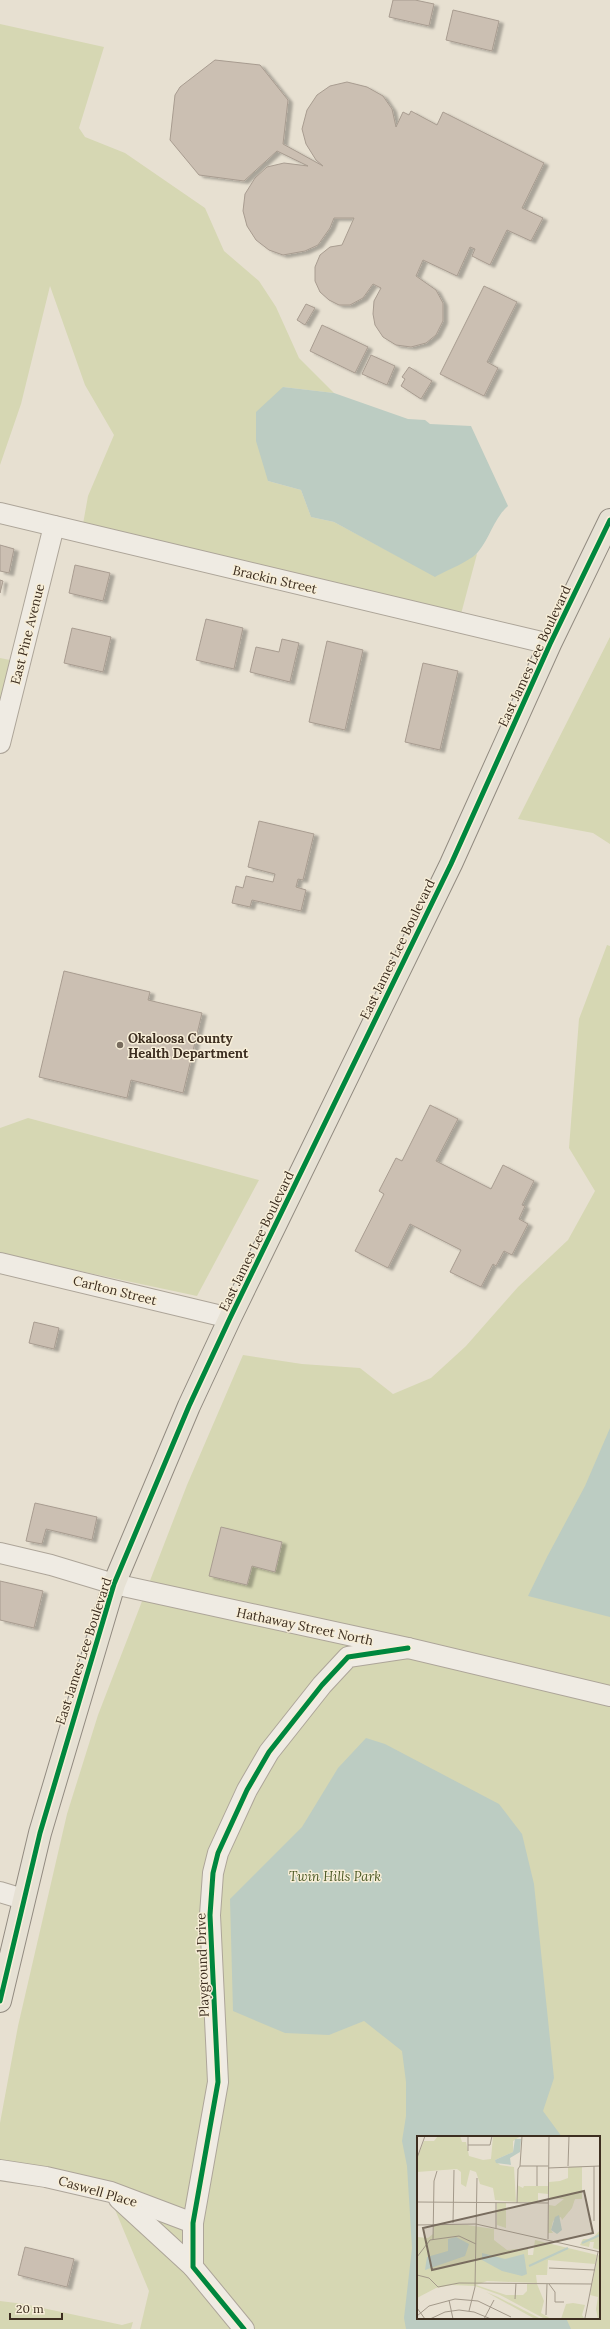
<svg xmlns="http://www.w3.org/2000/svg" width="610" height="2329" font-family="Lora,serif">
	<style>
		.green { fill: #d6d7b3; fill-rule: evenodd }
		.water { fill: #bcccc2 }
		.building { fill: #cbbfb2; stroke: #a89c90; filter: url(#shadow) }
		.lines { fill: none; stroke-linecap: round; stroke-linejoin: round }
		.minor-casing { stroke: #ada599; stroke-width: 22 }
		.primary-casing { stroke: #928b80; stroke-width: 24 }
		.minor { stroke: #efebe3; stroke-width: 20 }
		.primary { stroke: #e6e1d4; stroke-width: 22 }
		.cycleway-casing { stroke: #f7eed8; stroke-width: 8 }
		.cycleway { stroke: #00873e; stroke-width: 5 }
		.poi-dot { fill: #786c5e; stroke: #f7eed8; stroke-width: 1.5 }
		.labels { text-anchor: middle; stroke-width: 3; stroke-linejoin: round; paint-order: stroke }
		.street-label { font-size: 13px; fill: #3d2e20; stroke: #f7eed8 }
		.poi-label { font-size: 13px; font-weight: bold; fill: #3d2e20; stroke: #f7eed8; text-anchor: start }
		.park-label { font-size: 13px; font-style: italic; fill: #4d5a26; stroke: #f7eed8 }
		.inset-river { fill: none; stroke: #bcccc2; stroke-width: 2 }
		.inset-road { fill: none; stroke: #a3998a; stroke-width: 1 }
		.view { fill: #786c5e; fill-opacity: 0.15; stroke: #786c5e; stroke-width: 2 }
		.inset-edge { fill: none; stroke: #3d2e20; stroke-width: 2 }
	</style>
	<defs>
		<filter id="shadow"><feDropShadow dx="4.5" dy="2.5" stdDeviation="1" flood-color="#0004"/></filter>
	</defs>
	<rect width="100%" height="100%" fill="#e7e0d1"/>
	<g class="green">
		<polygon points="0,24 104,47 79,128 85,137 125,153 205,208 224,251 259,281 276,307 299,358 334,393 283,387 268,481 301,490 311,517 334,522 435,576 477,554 461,614 83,524 88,496 114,435 85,385 50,286 21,404 0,465"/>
		<polygon points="610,637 610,844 593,833 518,819"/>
		<polygon points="0,658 10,660 0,702"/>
		<path d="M 607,945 L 610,946 L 610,2329 L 140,2329 L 149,2291 L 111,2200 L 0,2170 L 0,2123 L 18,2026 L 67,1814 L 98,1715 L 187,1485 L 243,1355 L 302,1364 L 360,1368 L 393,1394 L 431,1378 L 466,1346 L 518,1287 L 568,1240 L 595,1191 L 569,1148 L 579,1019 ZM 418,2137 L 599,2137 L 599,2318 L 418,2318 Z"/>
		<polygon points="28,1118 259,1180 197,1296 0,1254 0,1128"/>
		<polygon points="0,2301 24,2304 122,2325 133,2322 131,2329 0,2329"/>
	</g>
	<g class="water">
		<path d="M 283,387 L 334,393 L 408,419 L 425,420 L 430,424 L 471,426 L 508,506 C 494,518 490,538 478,552 C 471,561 445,571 435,577 L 334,522 L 311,517 L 301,490 L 268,481 L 256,441 L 256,412 Z"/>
		<polygon points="610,1428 610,1617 528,1596 547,1557 585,1486"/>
		<polygon points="366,1738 385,1744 499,1804 522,1834 534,1884 554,2078 543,2111 562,2137 418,2137 418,2318 566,2318 571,2329 406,2329 404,2318 412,2248 407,2166 402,2141 406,2116 406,2082 402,2051 364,2021 329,2035 285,2033 233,2011 230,1899 302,1827 338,1768"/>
	</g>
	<g class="building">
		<polygon points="393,0 415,0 434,4 429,26 389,17"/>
		<polygon points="453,10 499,21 492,51 446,40"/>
		<polygon points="215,60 260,65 288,100 283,144 323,166 316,160 306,144 302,129 307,110 317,95 330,86 347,82 367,87 383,96 392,109 396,127 403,112 409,115 411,111 437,125 443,112 544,163 522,208 543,218 531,241 507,230 490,265 472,256 475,249 470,247 457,276 423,260 416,276 436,290 443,303 443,321 436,335 426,343 411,347 396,345 383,337 375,325 373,314 374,301 381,288 373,284 363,298 350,305 339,305 329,300 320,292 315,281 315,267 320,255 330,247 342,245 354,218 334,218 330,228 318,245 305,251 283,255 269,250 256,240 247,226 243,211 245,194 255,178 267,167 284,163 308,166 277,151 244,181 199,175 170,140 175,95 180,87"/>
		<polygon points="484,286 517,302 487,362 498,368 484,396 440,374"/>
		<polygon points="306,304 315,308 305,325 297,320"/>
		<polygon points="322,325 368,347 355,373 310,351"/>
		<polygon points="371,355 395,366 387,385 362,374"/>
		<polygon points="409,367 432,381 421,399 401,386 405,379 402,377"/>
		<polygon points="0,545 14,549 9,573 0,571"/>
		<polygon points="75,565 110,573 103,601 69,593"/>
		<polygon points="0,580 3,581 0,593"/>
		<polygon points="206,619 243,628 234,669 196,660"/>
		<polygon points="72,628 111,637 103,672 64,663"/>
		<polygon points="282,639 299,643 290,682 250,672 256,647 279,652"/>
		<polygon points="327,641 363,650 345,730 309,722"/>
		<polygon points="423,663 458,671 440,750 405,742"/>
		<polygon points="259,821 314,834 303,880 298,879 296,887 306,890 301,911 252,900 250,907 232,903 236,886 243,888 246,876 273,882 275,874 248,867"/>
		<polygon points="64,971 150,992 148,1000 202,1013 183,1093 131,1080 127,1098 39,1077"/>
		<polygon points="430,1105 458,1119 436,1161 491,1189 503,1165 534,1181 522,1205 525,1206 519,1219 528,1224 512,1255 504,1251 496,1266 493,1264 481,1287 450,1272 461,1250 410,1224 388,1268 355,1251 384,1194 379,1191 396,1158 402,1161"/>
		<polygon points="34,1322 59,1328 54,1349 29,1343"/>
		<polygon points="35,1503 97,1517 92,1540 46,1529 42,1544 26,1541"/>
		<polygon points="221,1527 282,1542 275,1572 252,1566 247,1585 209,1576"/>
		<polygon points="0,1581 43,1591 34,1628 0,1620"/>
		<polygon points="25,2247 74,2259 67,2287 18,2275"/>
	</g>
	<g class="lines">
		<defs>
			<g id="minor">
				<polyline points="0,513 550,644"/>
				<polyline points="0,743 54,526"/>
				<polyline points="0,1263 230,1318"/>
				<polyline points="0,1553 51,1565 114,1584 408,1648 610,1696"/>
				<polyline points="0,1892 23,1899"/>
				<polyline points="0,2170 46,2177 111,2192 193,2223"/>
				<polyline points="119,2199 193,2267"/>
				<polyline points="244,2329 193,2267 193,2223 218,2082 210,1915 213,1873 218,1853 247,1790 269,1752 322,1685 348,1657 408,1648"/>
			</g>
			<polyline id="primary" points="0,2001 40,1833 114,1584 189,1406 230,1318 451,864 550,644 610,520"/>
		</defs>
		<use href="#minor" class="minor-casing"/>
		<use href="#primary" class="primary-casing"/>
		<use href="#minor" class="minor"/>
		<use href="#primary" class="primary"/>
		<defs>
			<g id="cycleway">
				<polyline points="0,2001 40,1833 114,1584 189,1406 230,1318 451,864 550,644 610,520"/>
				<polyline points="244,2329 193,2267 193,2223 218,2082 210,1915 213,1873 218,1853 247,1790 269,1752 322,1685 348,1657 408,1648"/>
			</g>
		</defs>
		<use href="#cycleway" class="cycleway-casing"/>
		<use href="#cycleway" class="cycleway"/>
	</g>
	<circle class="poi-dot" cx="120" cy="1045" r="4"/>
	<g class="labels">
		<g class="street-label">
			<text transform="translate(275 579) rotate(13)" y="5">Brackin Street</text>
			<text transform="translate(27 634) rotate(-76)" y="5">East Pine Avenue</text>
			<text transform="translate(534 656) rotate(-65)" y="5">East James Lee Boulevard</text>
			<text transform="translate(397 949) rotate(-64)" y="5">East James Lee Boulevard</text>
			<text transform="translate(256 1241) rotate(-64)" y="5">East James Lee Boulevard</text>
			<text transform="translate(115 1290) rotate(14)" y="5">Carlton Street</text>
			<text transform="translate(305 1626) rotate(12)" y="5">Hathaway Street North</text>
			<text transform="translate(83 1651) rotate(-72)" y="5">East James Lee Boulevard</text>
			<text transform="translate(202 1965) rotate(-92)" y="5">Playground Drive</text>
			<text transform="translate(98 2191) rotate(16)" y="5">Caswell Place</text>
		</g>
		<g class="poi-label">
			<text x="128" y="1043">Okaloosa County<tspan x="128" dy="15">Health Department</tspan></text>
		</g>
		<g class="park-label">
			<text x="335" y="1881">Twin Hills Park</text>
		</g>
	</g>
	<g transform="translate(417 2136)">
		<rect width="183" height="183" fill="#e7e0d1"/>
		<path d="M 21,0 L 43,0 L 45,6 L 49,6 L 52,20 L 66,24 L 74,23 L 76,0 L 104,0 L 96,5 L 96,16 L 78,24 L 83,29 L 97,31 L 99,66 L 78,64 L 76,52 L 63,48 L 59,36 L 53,34 L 49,51 L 44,48 L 44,36 L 40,33 L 0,36 L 1,20 L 7,5 L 17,5 ZM 151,31 L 165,31 L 165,63 L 158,63 L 155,72 L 145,84 L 144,81 L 136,85 L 134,94 L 136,97 L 131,97 L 132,69 L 138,70 L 147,63 L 132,62 L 132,46 L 143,45 L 151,42 ZM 100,49 L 106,52 L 107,50 L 131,50 L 131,58 L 121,57 L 121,66 L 100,66 ZM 80,67 L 89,67 L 89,92 L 80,89 ZM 17,89 L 50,89 L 77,93 L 77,104 L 90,114 L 111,112 L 111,119 L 116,119 L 118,104 L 180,119 L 178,128 L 131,124 L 130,139 L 119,139 L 120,147 L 70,145 L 59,149 L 89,159 L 106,159 L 110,155 L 110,148 L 120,148 L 127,165 L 124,177 L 134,183 L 128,183 L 83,159 L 58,150 L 35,149 L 19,152 L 0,162 L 0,139 L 12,142 L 0,139 L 0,101 L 11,102 L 16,98 ZM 183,94 L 183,114 L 176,112 L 177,106 L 173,106 L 172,111 L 163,109 L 166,103 L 175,103 ZM 181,119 L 183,120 L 183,183 L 181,183 L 179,173 L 181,161 L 173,159 ZM 69,156 L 81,161 L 124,183 L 118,183 ZM 156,167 L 168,169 L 165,179 L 167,182 L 173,183 L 144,183 L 149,168 Z" fill="#d6d7b3"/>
		<path d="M 98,3 L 104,3 L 103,16 L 93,22 L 94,29 L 79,27 L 78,24 L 96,16 ZM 142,79 L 145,94 L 140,98 L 134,94 L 138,81 ZM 39,101 L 52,108 L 48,120 L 8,134 L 10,121 L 31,115 L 31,103 ZM 65,117 L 88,123 L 107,118 L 110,138 L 105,140 L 85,135 L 65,124 Z" fill="#bcccc2"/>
		<path class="inset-river" d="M 165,107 L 183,99M 112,130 L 151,112"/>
		<path class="inset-road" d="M 51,9 L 73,9 L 75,0M 51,15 L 51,0M 0,22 L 8,0M 103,30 L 105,0M 151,30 L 152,0M 131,32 L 183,30M 120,50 L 120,30M 0,66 L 131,67M 100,67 L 101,33 L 103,30 L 131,30M 177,85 L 177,30M 36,87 L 37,34M 0,89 L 59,88 L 183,116M 79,92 L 79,66M 131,103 L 132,0M 16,104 L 17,45 L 20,35M 0,121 L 13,104 L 42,100 L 59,108M 132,132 L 178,134M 0,139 L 12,142 L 21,151 L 42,147 L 175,148M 132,148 L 138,156 L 138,166 L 147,166M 98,163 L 99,147M 32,164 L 36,183M 0,172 L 8,183M 52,175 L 58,151 L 60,42M 129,179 L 130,148M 0,180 L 12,170 L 38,163 L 61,165 L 94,181M 168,182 L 181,116M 13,183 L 28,176 L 42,174 L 57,176 L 74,183M 67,183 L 77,164"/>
		<path class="view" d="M 167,55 L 176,97 L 15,134 L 6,92 Z"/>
		<rect width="183" height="183" class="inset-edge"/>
	</g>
	<path d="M10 2313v6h52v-6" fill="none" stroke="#3d2e20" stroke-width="2"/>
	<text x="16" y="2313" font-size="12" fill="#3d2e20" stroke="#f7eed8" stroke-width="3" paint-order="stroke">20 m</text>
</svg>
